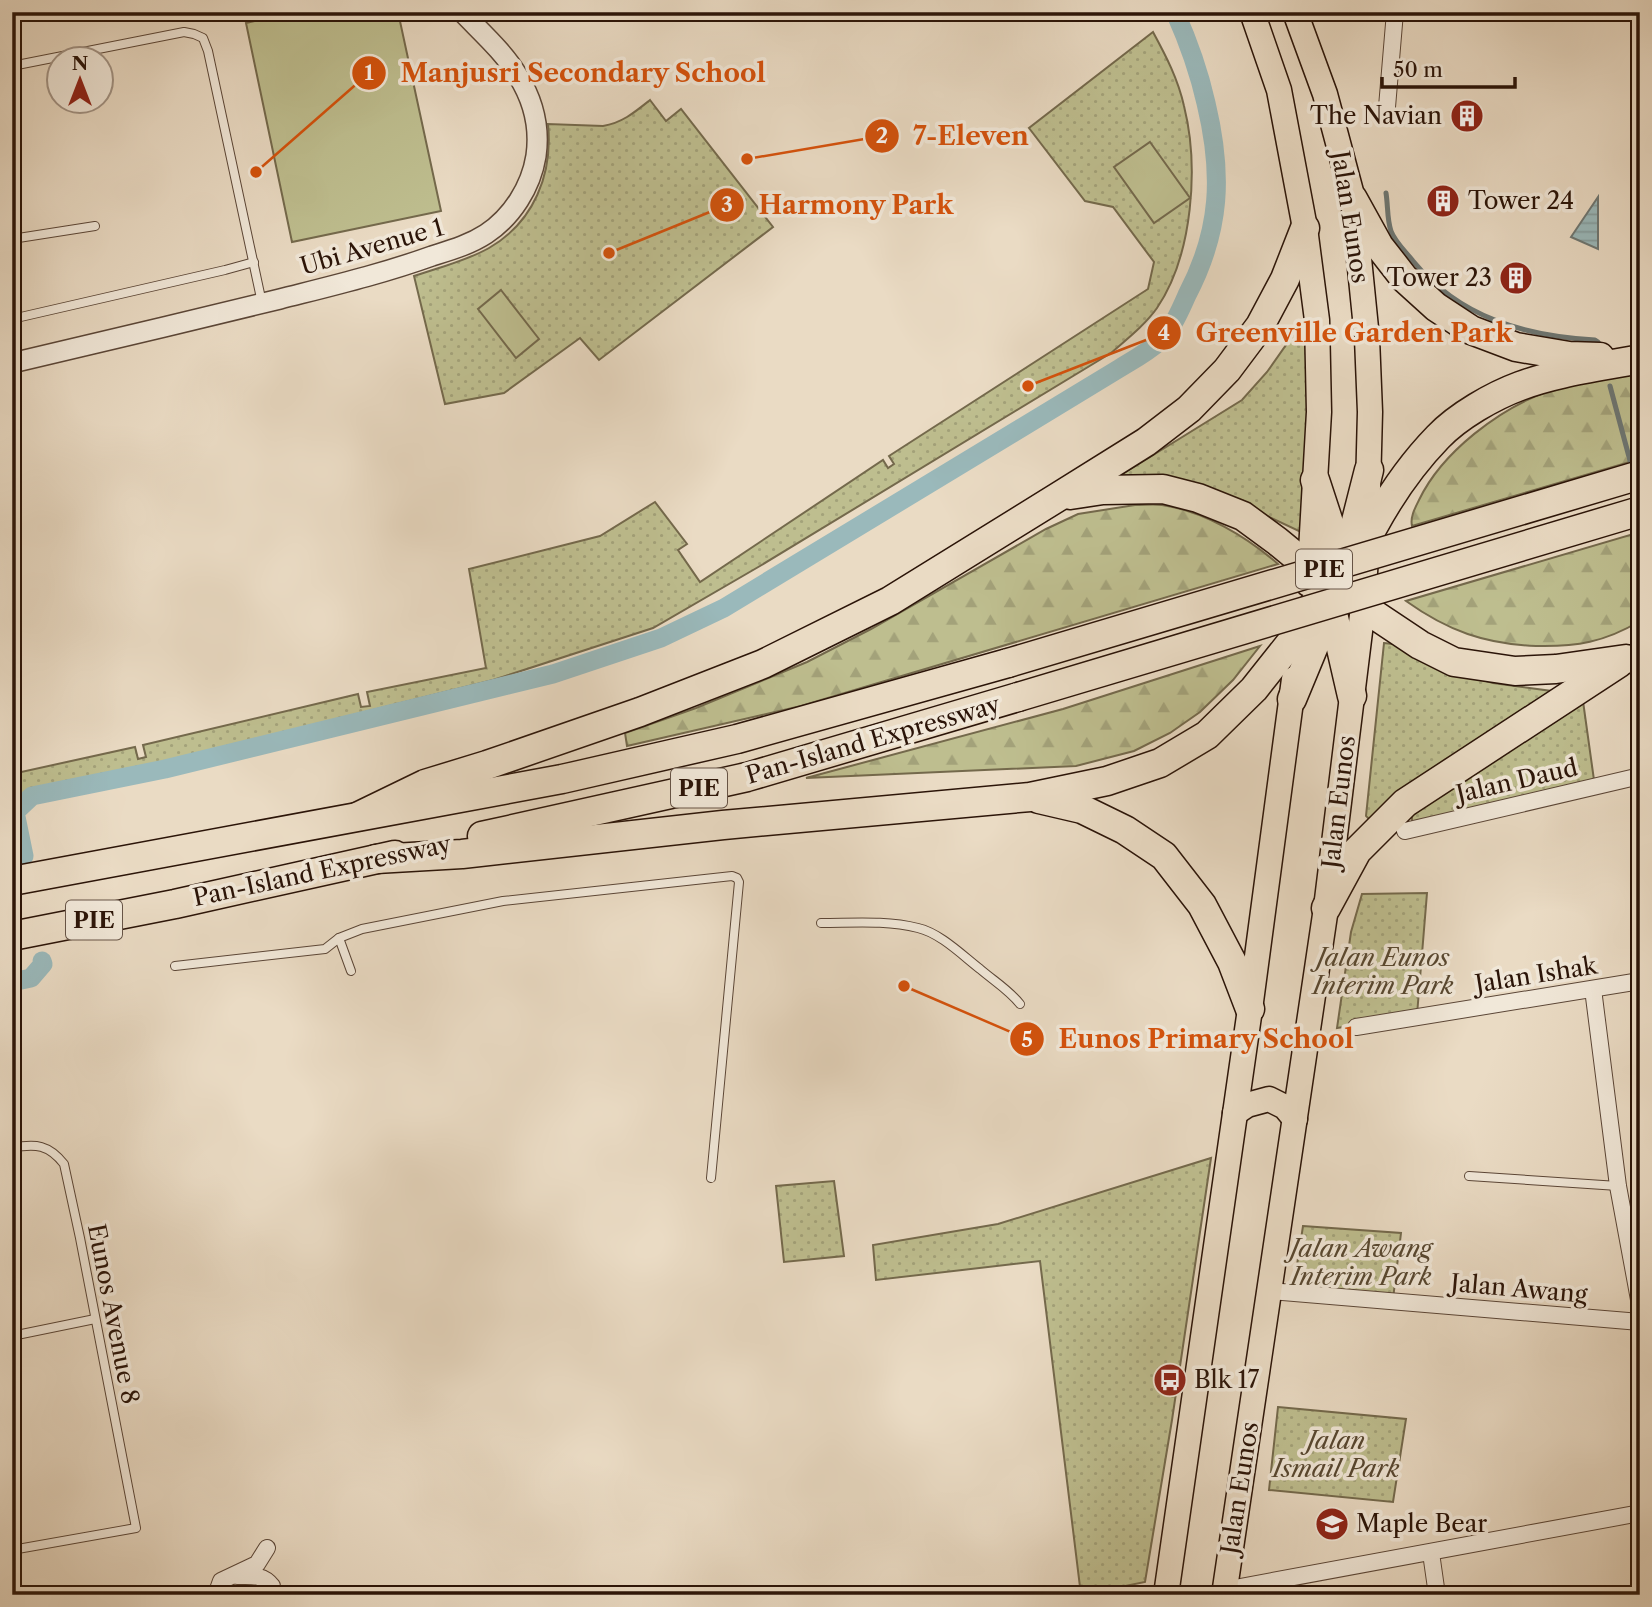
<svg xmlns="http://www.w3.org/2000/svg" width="1652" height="1607" font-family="'Libre Caslon Text',serif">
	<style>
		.grass { fill: url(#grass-dots); stroke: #74694c; stroke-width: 2 }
		.forest { fill: url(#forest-firs); stroke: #74694c; stroke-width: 2 }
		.garden { fill: #bebe8f; stroke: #74694c; stroke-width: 2 }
		.water { fill: url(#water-rules); stroke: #6e7773; stroke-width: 2 }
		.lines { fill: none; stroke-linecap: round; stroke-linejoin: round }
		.stream { stroke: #6e7773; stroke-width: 5 }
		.canal { stroke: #9ab9bb; stroke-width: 19 }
		.service-casing { stroke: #5b4637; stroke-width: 10 }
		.minor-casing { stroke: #5b4637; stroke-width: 18 }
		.tertiary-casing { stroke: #5b4637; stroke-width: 22 }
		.trunk-casing { stroke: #2b1408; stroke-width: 27 }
		.motorway-casing { stroke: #2b1408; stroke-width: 31 }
		.service { stroke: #f1e8d9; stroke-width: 8 }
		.minor { stroke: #f1e8d9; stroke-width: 16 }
		.tertiary { stroke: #f1e8d9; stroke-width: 19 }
		.trunk { stroke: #eadbc4; stroke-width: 24 }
		.motorway { stroke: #eadbc4; stroke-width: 28 }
		.motorway-bridge-casing { stroke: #2b1408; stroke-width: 31; stroke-linecap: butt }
		.motorway-bridge { stroke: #eadbc4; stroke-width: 28 }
		.labels { text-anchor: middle; stroke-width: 7; stroke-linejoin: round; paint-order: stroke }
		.shield { fill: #f1e8d9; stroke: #665447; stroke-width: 2 }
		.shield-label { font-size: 23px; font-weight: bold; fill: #2b1408 }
		.poi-label { font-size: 24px; fill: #2b1408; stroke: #f1e8d9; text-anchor: start }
		.street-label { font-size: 24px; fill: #2b1408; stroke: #f1e8d9 }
		.park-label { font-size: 24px; font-style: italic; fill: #574730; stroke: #f1e8d9 }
		.leader { fill: none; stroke: #d5520c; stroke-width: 2.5 }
		.callout-dot { fill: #d5520c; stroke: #f1e8d9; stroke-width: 2.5 }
		.mark-label { font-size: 21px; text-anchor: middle; font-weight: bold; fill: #fff }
		.callout-label { font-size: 26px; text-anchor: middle; font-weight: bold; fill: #d5520c; stroke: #f1e8d9; stroke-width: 7; stroke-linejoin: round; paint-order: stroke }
	</style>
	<defs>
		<pattern id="grass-dots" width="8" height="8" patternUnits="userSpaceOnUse" patternTransform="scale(1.75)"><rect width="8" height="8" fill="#bebe8f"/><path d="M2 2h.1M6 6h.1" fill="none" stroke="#a3a27a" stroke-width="1.8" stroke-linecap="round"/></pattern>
		<pattern id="forest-firs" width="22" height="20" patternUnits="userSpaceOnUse" patternTransform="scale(1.75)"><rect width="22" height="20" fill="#bebe8f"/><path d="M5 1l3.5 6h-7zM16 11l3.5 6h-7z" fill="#a3a27a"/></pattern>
		<pattern id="water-rules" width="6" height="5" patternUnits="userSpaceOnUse" patternTransform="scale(1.75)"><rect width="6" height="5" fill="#9ab9bb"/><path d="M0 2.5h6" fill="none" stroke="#859e9f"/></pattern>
	</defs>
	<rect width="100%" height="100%" fill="#eadbc4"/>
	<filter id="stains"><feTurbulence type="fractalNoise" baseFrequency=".00286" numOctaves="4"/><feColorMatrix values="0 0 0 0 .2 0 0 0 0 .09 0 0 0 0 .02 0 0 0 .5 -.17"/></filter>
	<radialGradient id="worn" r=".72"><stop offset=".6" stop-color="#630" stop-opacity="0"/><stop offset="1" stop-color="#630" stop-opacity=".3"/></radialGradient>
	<g class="grass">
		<path d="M 1153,32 C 1166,56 1178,79 1184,106 C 1199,166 1193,255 1157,308 C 1145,325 1127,339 1111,353 L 760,566 L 653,628 L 493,680 L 181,758 L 28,790 L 12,804 L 12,774 L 135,747 L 138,759 L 146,757 L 143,745 L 358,694 L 361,707 L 370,706 L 367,692 L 486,668 L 469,569 L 600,536 L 655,502 L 687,544 L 678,550 L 700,582 L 883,460 L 888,468 L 894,464 L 889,456 L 1148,289 L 1154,262 L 1113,207 L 1085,201 L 1029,128 Z"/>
		<path d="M 650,100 L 666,121 L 681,109 L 773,227 L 599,360 L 580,338 L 504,393 L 445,404 L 414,276 C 438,268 466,261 489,248 C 534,222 553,174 548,124 L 603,126 C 622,123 635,112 650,100 Z"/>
		<polygon points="1305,318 1310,417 1301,532 1208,488 1116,478 1242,400 1267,372"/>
		<polygon points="1384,643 1402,645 1437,667 1493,683 1559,692 1369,819 1366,816"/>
		<polygon points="1582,694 1594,780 1412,823 1412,814"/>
		<polygon points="1427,893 1417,1015 1337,1028 1351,932 1362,894"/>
		<polygon points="1211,1158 1172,1420 1145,1582 1081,1595 1040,1261 876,1280 873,1245 998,1224"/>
		<polygon points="834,1181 844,1256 784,1262 776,1186"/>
		<polygon points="1303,1226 1401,1233 1393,1299 1293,1291"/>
		<polygon points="1278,1407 1406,1419 1393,1502 1269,1490"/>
	</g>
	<g class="forest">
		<path d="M 1640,371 L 1640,459 L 1412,526 C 1410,517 1415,508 1419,500 C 1442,452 1500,408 1549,391 C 1560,387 1571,386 1581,383 C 1601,379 1620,375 1640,371 Z"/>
		<path d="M 1135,505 C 1144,505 1154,504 1162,505 C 1204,511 1247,537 1278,564 L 801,706 L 627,746 L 625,733 L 696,708 L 807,662 L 871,629 L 1046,529 L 1078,514 Z"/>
		<path d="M 1640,532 L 1640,621 C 1605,642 1576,647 1536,646 C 1485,644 1448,631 1406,601 Z"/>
		<polygon points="1260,646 1233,680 1200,712 1170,733 1134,751 1076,766 806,778 1063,709"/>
	</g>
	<g class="garden">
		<polygon points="297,12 398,12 441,211 292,242 246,23"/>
		<polygon points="1150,142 1190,198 1154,223 1114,167"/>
		<polygon points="501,290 539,339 516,358 478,309"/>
	</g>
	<polygon class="water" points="1598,197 1598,249 1571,237"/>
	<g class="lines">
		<g class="stream">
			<path d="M 1386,193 C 1388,205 1387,220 1391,231 C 1395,242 1406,252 1413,261 C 1460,318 1525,336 1595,340 L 1598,342"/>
			<polyline points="1610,386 1632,468"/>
			<polyline points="1636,484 1640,497"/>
		</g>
		<g class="canal">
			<path d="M 24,856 L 15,812 L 32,796 L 165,769 L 553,674 L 661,638 L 724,608 L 1120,368 C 1133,360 1148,352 1160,341 C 1172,329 1180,311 1187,295 C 1221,230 1223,174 1206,103 C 1199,72 1188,41 1175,12"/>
			<polyline points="12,982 31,978 43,964 42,961"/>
		</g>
		<defs>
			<g id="service">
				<polyline points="12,66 184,32 194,34 203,38 208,51 262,303"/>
				<polyline points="12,239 95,226"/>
				<polyline points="12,319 225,270 254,262"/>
				<path d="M 821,923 C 853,923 886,920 918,928 C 940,933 962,955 980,969 C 994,981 1009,990 1020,1004"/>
				<polyline points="339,938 351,971"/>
				<polyline points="175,966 325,949 339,938 362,929 503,901 732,876 737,878 739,882 711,1178"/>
				<path d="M 12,1148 C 36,1143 49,1145 64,1164 L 80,1238 L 136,1528 L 12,1550"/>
				<polyline points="1469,1176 1618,1186"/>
				<polyline points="12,1336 95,1319"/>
			</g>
			<g id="minor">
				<polyline points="1387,107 1395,12"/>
				<polyline points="1405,831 1640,776"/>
				<polyline points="1593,989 1618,1186 1640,1305"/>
				<polyline points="1356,1027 1640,981"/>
				<polyline points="1269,1291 1640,1322"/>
				<polyline points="1431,1553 1437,1595"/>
				<path d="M 237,1576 C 251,1576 263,1574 272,1586"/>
				<polyline points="1224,1590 1640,1513"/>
				<polyline points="216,1595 221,1581 257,1564 267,1548"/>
			</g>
			<path id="tertiary" d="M 12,363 C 101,342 191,321 280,299 C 331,286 382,274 432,256 C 451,250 469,245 486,234 C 512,217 531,187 536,156 C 540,128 533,100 518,76 C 504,52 481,32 462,12"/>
			<g id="trunk">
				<polyline points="1252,12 1279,90 1305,228 1317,320 1319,412 1310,568 1308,584"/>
				<polyline points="1295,12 1325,94 1353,199 1367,338 1370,412 1368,488"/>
				<polyline points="1235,1113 1247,1105 1269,1099 1285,1107 1295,1119"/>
				<polyline points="1166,1595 1250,1009 1294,679"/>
				<polyline points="1224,1595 1326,908 1363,607 1367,539"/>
			</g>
			<g id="motorway">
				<polyline points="1353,199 1379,246 1404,278 1436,307 1471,330 1516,347 1569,356 1600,357"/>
				<polyline points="1315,480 1347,578 1363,607 1420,645 1454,662 1515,671 1556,669 1626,659"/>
				<polyline points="1070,495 1103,490 1163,489 1198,498 1243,516 1277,541 1310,568 1324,586 1332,609 1352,696"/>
				<path d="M 1358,557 C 1378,514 1405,471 1438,437 C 1458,416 1493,396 1520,386 C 1557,372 1600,367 1640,359"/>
				<polyline points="1292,699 1314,646 1332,609"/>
				<polyline points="1039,799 1082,809 1125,830 1164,856 1202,905 1232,962 1250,1009"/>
				<polyline points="359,816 425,784 487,765 640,712 763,664 890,601 1058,497 1146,442 1189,409 1227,370 1260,326 1285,279 1305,228"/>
				<polyline points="482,836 747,777 1018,697"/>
				<polyline points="376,859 462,854 723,825 1030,797 1107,781 1160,763 1207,735 1254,689 1300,631 1354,529 1369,470"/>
				<polyline points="12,881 562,779 737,739 1008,663"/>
				<polyline points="1326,908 1357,851 1405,803 1619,663"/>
				<polyline points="12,936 175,904 395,855"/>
			</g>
		</defs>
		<use href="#service" class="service-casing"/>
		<use href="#minor" class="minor-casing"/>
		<use href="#tertiary" class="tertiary-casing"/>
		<use href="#trunk" class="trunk-casing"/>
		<use href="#motorway" class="motorway-casing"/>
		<use href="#service" class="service"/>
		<use href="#minor" class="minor"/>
		<use href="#tertiary" class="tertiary"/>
		<use href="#trunk" class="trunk"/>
		<use href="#motorway" class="motorway"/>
		<defs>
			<g id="motorway-bridge">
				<polyline points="1008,663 1640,475"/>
				<polyline points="1018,697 1640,511"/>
			</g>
		</defs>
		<use href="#motorway-bridge" class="motorway-bridge-casing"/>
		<use href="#motorway-bridge" class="motorway-bridge"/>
	</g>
	<defs>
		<symbol id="building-disc" viewBox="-11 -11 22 22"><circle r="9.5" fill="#8f2418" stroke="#f1e8d9"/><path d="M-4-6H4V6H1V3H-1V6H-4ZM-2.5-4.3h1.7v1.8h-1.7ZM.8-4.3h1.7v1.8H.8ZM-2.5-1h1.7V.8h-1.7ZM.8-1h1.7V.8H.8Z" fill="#fff"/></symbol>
		<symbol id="bus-disc" viewBox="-11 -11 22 22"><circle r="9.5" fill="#8f2418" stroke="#f1e8d9"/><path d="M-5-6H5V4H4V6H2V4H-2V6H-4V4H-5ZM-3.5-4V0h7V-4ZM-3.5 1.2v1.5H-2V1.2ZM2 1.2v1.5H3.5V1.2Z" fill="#fff"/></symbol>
		<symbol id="school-disc" viewBox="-11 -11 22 22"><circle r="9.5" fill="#8f2418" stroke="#f1e8d9"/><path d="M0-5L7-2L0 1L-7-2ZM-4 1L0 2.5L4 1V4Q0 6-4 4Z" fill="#fff"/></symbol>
	</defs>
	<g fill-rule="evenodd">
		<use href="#building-disc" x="1448" y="97" width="38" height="38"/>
		<use href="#building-disc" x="1424" y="182" width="38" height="38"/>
		<use href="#building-disc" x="1497" y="259" width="38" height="38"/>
		<use href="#bus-disc" x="1151" y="1361" width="38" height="38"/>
		<use href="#school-disc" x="1313" y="1505" width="38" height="38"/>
	</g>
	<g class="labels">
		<g class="shield">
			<rect x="1296" y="549.5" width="56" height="39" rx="5"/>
			<rect x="671" y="768.5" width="56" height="39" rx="5"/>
			<rect x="66" y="900.5" width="56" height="39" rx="5"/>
		</g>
		<g class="shield-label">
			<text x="1324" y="577">PIE</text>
			<text x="699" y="796">PIE</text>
			<text x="94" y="928">PIE</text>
		</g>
		<g class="poi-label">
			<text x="1442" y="124" text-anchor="end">The Navian</text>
			<text x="1468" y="209">Tower 24</text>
			<text x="1492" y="286" text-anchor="end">Tower 23</text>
			<text x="1194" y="1388">Blk 17</text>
			<text x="1356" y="1532">Maple Bear</text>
		</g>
		<g class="street-label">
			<text transform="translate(1350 217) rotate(81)" y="8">Jalan Eunos</text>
			<text transform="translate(372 247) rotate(-16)" y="8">Ubi Avenue 1</text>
			<text transform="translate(873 740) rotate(-16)" y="8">Pan-Island Expressway</text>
			<text transform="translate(1517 781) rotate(-13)" y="8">Jalan Daud</text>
			<text transform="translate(1339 802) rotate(-83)" y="8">Jalan Eunos</text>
			<text transform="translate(322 871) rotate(-12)" y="8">Pan-Island Expressway</text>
			<text transform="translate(1536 975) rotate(-9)" y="8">Jalan Ishak</text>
			<text transform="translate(1519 1289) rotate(5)" y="8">Jalan Awang</text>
			<text transform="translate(113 1314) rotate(79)" y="8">Eunos Avenue 8</text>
			<text transform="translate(1240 1488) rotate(-81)" y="8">Jalan Eunos</text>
		</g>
		<g class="park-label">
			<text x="1383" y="966">Jalan Eunos<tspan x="1383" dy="28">Interim Park</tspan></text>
			<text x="1361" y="1257">Jalan Awang<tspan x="1361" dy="28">Interim Park</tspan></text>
			<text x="1336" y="1449">Jalan<tspan x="1336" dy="28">Ismail Park</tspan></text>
		</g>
	</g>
	<path class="leader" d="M256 172L369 73M747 159L882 136M609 253L727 205M1028 386L1164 333M904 986L1027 1039"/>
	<g class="callout-dot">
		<circle cx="256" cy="172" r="7"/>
		<circle cx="747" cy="159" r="7"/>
		<circle cx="609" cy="253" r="7"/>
		<circle cx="1028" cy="386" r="7"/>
		<circle cx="904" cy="986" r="7"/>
		<circle cx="369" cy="73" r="18"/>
		<circle cx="882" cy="136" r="18"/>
		<circle cx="727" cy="205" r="18"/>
		<circle cx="1164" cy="333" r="18"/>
		<circle cx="1027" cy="1039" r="18"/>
	</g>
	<g class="mark-label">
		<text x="369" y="80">1</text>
		<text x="882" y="143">2</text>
		<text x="727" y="212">3</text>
		<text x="1164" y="340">4</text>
		<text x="1027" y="1047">5</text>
	</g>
	<g class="callout-label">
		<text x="583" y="82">Manjusri Secondary School</text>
		<text x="971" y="145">7-Eleven</text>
		<text x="856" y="214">Harmony Park</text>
		<text x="1354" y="342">Greenville Garden Park</text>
		<text x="1206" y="1048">Eunos Primary School</text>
	</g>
	<rect width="1652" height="1607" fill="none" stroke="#eadbc4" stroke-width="42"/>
	<rect x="14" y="14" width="1624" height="1579" fill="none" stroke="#2b1408" stroke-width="3.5"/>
	<rect x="21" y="21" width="1610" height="1565" fill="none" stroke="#2b1408" stroke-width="2"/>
	<g transform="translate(80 80)"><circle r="33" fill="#f1e8d9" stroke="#a29385" stroke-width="2"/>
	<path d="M0-5L12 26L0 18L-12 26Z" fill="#8f2418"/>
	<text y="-10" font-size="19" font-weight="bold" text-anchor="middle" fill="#2b1408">N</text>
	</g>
	<path d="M1382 77v10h133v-10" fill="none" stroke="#2b1408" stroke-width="3.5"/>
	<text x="1393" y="77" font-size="21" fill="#2b1408" stroke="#f1e8d9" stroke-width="5" paint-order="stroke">50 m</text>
	<rect width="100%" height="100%" filter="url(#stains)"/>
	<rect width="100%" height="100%" fill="url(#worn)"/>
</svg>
